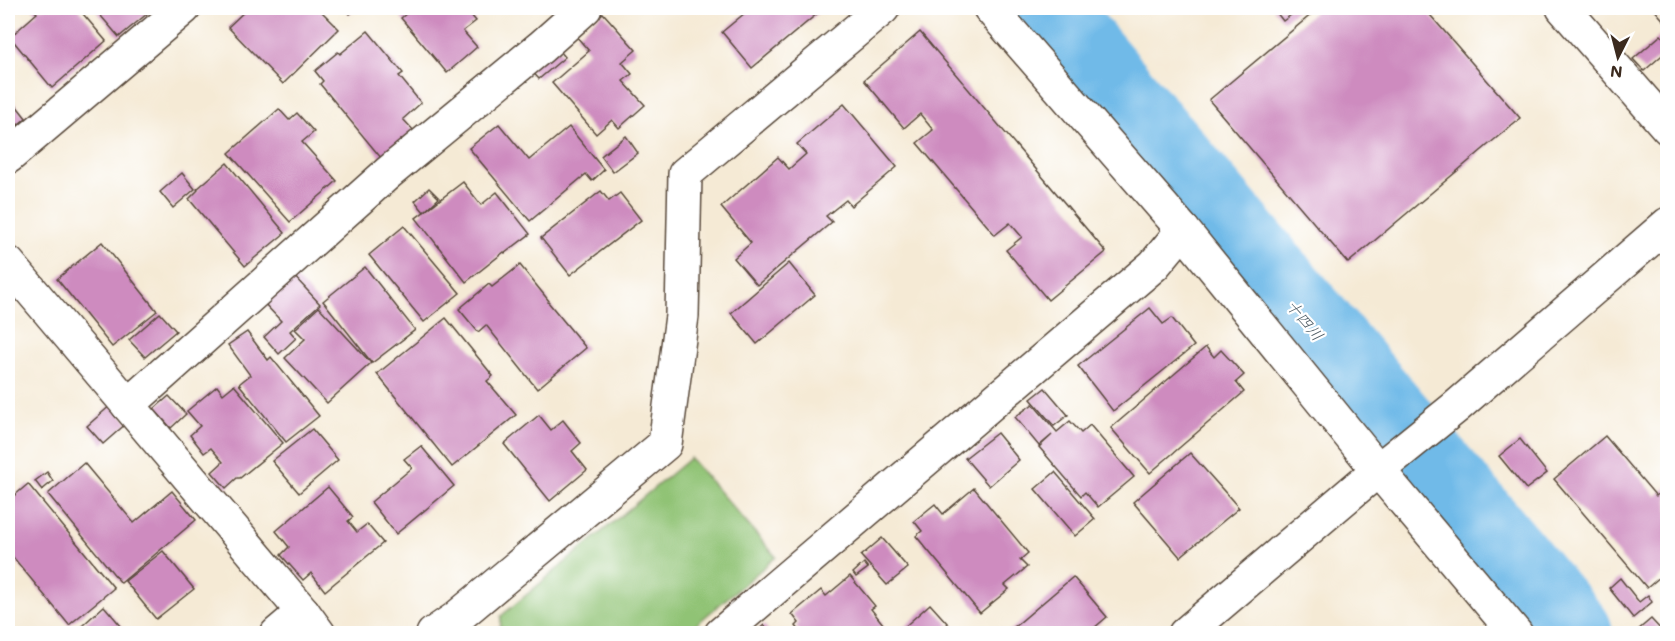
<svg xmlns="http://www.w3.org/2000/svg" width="1675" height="641" font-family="Mali,'Klee One',sans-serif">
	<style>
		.green { fill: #90c374; stroke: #667649; stroke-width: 1.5 }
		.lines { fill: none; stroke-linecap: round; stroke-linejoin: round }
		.river { stroke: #70bae8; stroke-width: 88 }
		.building { fill: #ce8bbf }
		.street-casing { stroke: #574739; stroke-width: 36 }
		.secondary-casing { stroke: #574739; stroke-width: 36 }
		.street { stroke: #fff; stroke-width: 33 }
		.secondary { stroke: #fff; stroke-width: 33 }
		.labels { text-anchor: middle; stroke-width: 4.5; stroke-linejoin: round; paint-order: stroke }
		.water-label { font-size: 16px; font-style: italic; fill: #4e5c65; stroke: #fff }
	</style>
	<rect width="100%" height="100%" fill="#fff"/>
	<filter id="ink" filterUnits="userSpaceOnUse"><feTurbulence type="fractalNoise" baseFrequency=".0167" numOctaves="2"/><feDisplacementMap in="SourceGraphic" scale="12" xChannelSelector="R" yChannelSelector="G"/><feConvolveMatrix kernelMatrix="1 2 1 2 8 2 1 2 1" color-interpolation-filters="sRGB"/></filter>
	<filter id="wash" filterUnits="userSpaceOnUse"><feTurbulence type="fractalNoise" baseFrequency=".008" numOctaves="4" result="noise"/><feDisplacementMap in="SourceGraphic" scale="24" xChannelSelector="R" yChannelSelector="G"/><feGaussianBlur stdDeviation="1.35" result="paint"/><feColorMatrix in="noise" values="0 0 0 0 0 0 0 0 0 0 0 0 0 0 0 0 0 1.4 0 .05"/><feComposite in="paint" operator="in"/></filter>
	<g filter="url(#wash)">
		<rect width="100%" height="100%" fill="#f5ead5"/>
		<polygon class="green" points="690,458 776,557 686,633 500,633 501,616"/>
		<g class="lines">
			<polyline class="river" points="1041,8 1569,634"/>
		</g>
		<g id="blocks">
			<g class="building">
				<polygon points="32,8 78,8 106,41 52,88 10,37 37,13"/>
				<polygon points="94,8 154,8 119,37"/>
				<polygon points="248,8 318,8 339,29 283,84 228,27"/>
				<polygon points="345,8 358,8 350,14"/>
				<polygon points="413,8 465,8 476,21 463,31 477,47 447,73 401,18"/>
				<polygon points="751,8 824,8 752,68 722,32"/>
				<polygon points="1273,8 1300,8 1283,21"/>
				<polygon points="1319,8 1424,8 1520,118 1348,263 1209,100"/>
				<polygon points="1653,8 1668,8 1668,22 1666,23"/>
				<polygon points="603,13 636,50 622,62 632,74 623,81 645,105 619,128 612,120 596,134 552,83 589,51 576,36"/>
				<polygon points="368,31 403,73 399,76 421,103 403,119 414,131 382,159 320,84 323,81 315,71 338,52 340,54"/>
				<polygon points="920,32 1106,252 1048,300 1006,250 1022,237 1010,223 995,235 917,143 933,130 920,114 904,128 864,80"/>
				<polygon points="1661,35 1668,43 1668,50 1644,71 1633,59"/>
				<polygon points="555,45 565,57 539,79 529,68"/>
				<polygon points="8,95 26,118 8,133"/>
				<polygon points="844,104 897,167 851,206 846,200 826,216 832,222 757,285 734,258 751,243 721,207 778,157 789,169 806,154 797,144"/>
				<polygon points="279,109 289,120 297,113 314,132 302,142 337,181 290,222 229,153"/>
				<polygon points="499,124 529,160 569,127 604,170 592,181 586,174 530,221 469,148"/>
				<polygon points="626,136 638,153 613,172 601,156"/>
				<polygon points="227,163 285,233 245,266 189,199 198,190 197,189"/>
				<polygon points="182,173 195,189 173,208 160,192"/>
				<polygon points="463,182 481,205 497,192 530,234 505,253 504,252 466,282 416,218"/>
				<polygon points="429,188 439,198 424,212 415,201"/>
				<polygon points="601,191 609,201 620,193 641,220 570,275 541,238"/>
				<polygon points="404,226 460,293 424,322 369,255"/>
				<polygon points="102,242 157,311 112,347 57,279"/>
				<polygon points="789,263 815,295 757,344 731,313"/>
				<polygon points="520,265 549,301 548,302 586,348 537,389 486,325 478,332 459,309 489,284 492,287"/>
				<polygon points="365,267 415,330 372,363 323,301"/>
				<polygon points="293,275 320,304 290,331 296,338 279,354 264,337 281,321 263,302"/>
				<polygon points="319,307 371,363 327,403 285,358 305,339 295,329"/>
				<polygon points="1150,308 1163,324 1172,318 1194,346 1113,411 1078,366"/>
				<polygon points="160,313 176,331 145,357 129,340"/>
				<polygon points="446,318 493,376 487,381 516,415 452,467 377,374"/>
				<polygon points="247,332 268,360 271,357 319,416 286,442 239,384 250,375 228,345"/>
				<polygon points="1206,347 1214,357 1221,350 1244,375 1236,382 1244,392 1150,473 1111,428"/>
				<polygon points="234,385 283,443 240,478 237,478 226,488 212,472 223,462 211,448 204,453 190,435 200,426 187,411 217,386 223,394"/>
				<polygon points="1045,388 1068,415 1054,426 1031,399"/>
				<polygon points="169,396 186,414 171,428 154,409"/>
				<polygon points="112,404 128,422 103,444 87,426"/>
				<polygon points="1033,404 1057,432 1070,421 1081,433 1090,425 1134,477 1098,507 1085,492 1081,496 1039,447 1052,435 1039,446 1015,417"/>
				<polygon points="539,415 551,430 563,420 581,443 572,451 587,470 550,501 504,444"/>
				<polygon points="312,429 338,460 299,493 272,461"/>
				<polygon points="997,433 1019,460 989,486 965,458"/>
				<polygon points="1605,436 1656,496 1668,486 1668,570 1647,588 1554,479"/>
				<polygon points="1520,439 1547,473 1526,489 1499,456"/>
				<polygon points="421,446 454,486 396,534 371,502 412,468 404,459"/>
				<polygon points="1190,453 1239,508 1180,557 1133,502"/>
				<polygon points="84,463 134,523 172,491 196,520 121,583 48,494"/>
				<polygon points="47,472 53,481 42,490 35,481"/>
				<polygon points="1055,472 1095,519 1075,536 1035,489"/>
				<polygon points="28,484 114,588 69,625 8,551 8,501"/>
				<polygon points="328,487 353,517 348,521 357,532 367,524 383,543 325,591 311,573 303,580 281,555 289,547 276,531"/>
				<polygon points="974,488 1028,553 1020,560 1027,567 1005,585 1009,589 980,613 916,536 922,531 914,521 935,504 943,514"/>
				<polygon points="882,538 908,568 887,585 861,556"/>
				<polygon points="163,551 194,589 156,619 125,581"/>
				<polygon points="864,563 868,568 856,577 853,573"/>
				<polygon points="850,576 875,606 871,609 883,624 878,628 883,634 802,634 796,626 799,623 792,614 821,590 826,596"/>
				<polygon points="1073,577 1107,617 1087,634 1006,634"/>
				<polygon points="1620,578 1639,602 1648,595 1652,602 1633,618 1609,588"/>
				<polygon points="930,604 957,634 904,634 901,630"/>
				<polygon points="104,606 128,634 73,634"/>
				<polygon points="1651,619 1664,633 1663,634 1642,634 1638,630"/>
				<polygon points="764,625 771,634 754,634"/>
			</g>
		</g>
	</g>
	<g filter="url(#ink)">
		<use href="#blocks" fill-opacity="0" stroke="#574739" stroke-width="1.5"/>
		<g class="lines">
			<defs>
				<g id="street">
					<polyline points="990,8 1183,230 1378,470 1516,634"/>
					<polyline points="1563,8 1668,128"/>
					<polyline points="8,157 184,8"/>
					<polyline points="8,263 303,612 319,634"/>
					<polyline points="128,405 388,173 541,47 585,8"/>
					<polyline points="277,634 303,612"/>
					<polyline points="433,634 455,619 665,444 682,316 685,174 883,8"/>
					<polyline points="721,634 1154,265 1183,230"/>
				</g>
				<polyline id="secondary" points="1185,634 1378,470 1456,407 1668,224"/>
			</defs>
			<use href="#street" class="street-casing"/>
			<use href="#secondary" class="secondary-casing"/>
			<use href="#street" class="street"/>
			<use href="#secondary" class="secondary"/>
		</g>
	</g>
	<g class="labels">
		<g class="water-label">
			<text transform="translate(1305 320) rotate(50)" y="6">十四川</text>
		</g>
	</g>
	<rect width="1675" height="641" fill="none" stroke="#fff" stroke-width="30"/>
	<g transform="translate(1618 57) rotate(186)" stroke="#ffffff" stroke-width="4.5" paint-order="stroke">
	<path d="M0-4.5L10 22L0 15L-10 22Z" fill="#3b2a1e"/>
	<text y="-9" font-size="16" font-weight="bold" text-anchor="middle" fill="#3b2a1e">N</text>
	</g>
</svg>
